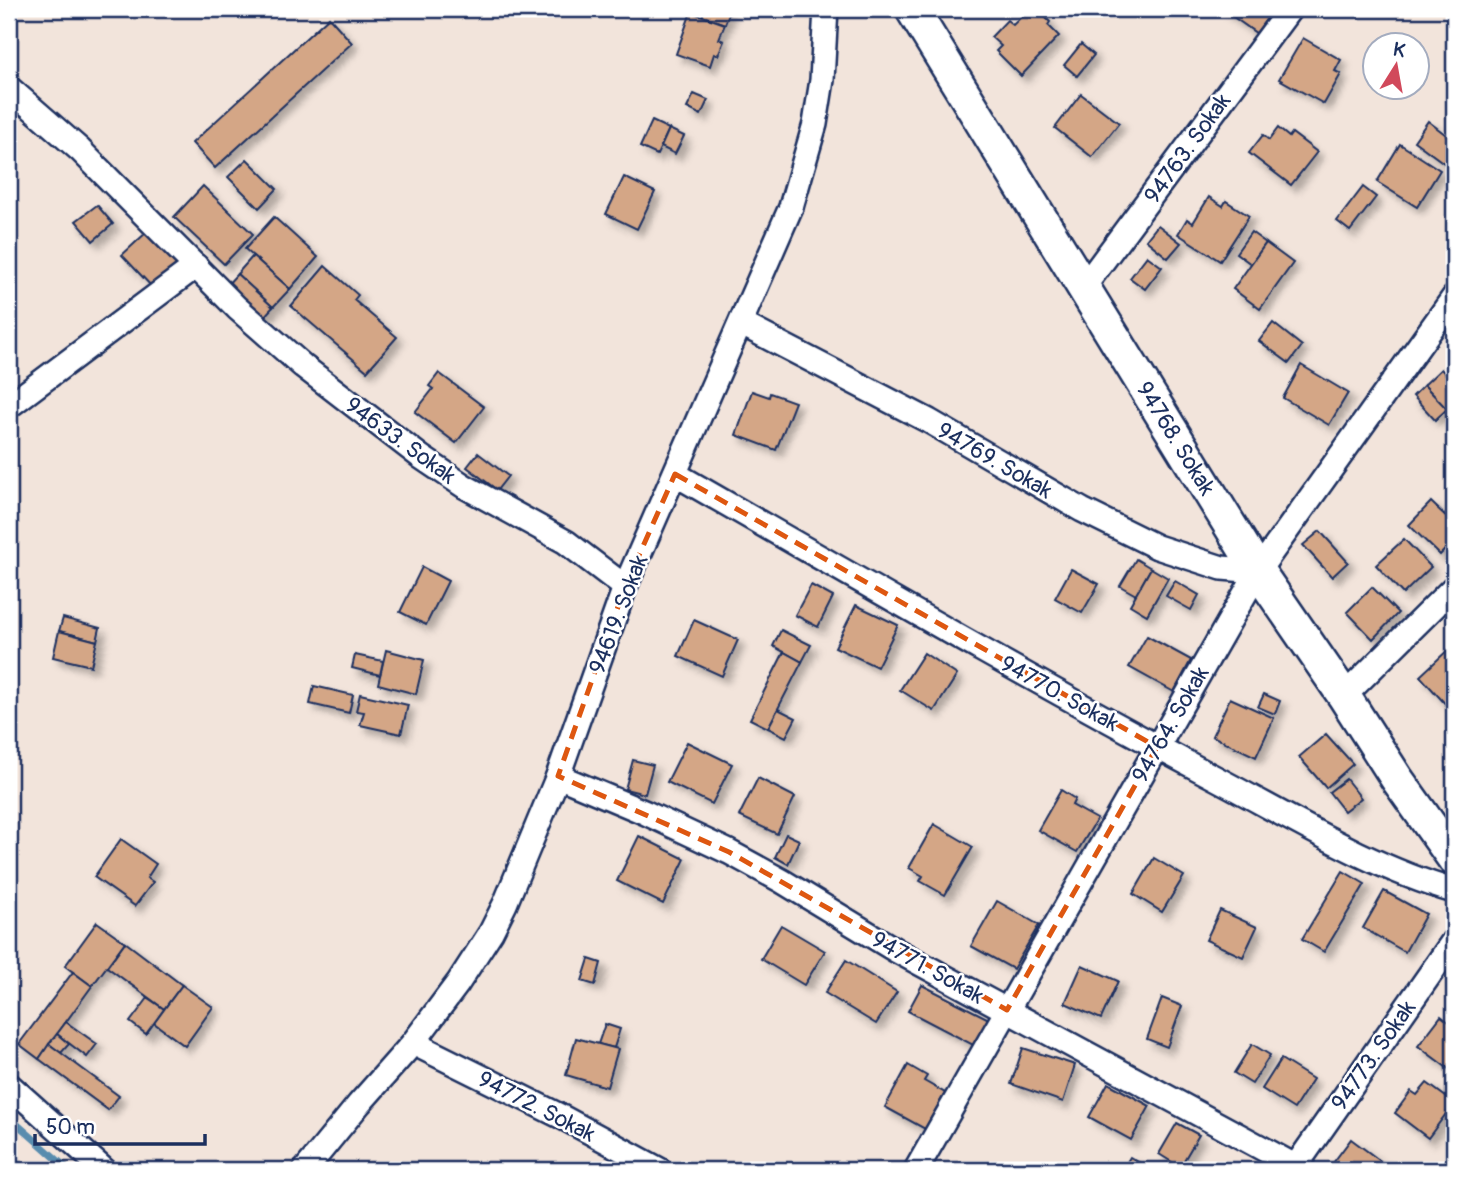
<svg xmlns="http://www.w3.org/2000/svg" width="1463" height="1179" font-family="Pangolin,sans-serif">
	<style>
		.lines { fill: none; stroke-linecap: round; stroke-linejoin: round }
		.stream { stroke: #598cae; stroke-width: 7 }
		.building { fill: #d4a686; stroke: #1b2f5e; stroke-width: 2; filter: url(#shadow) }
		.street-casing { stroke: #1b2f5e; stroke-width: 28 }
		.secondary-casing { stroke: #1b2f5e; stroke-width: 37 }
		.street { stroke: #fff; stroke-width: 23 }
		.secondary { stroke: #fff; stroke-width: 32 }
		.marked { fill: none; stroke: #de5710; stroke-width: 5; stroke-dasharray: 14 9; stroke-linejoin: round }
		.labels { text-anchor: middle; stroke-width: 5; stroke-linejoin: round; paint-order: stroke }
		.street-label { font-size: 23px; fill: #1b2f5e; stroke: #fff }
	</style>
	<defs>
		<filter id="shadow"><feDropShadow dx="6" dy="6" stdDeviation="3.5" flood-color="#0004"/></filter>
	</defs>
	<rect width="100%" height="100%" fill="#f2e4db"/>
	<filter id="ink" filterUnits="userSpaceOnUse"><feTurbulence type="fractalNoise" baseFrequency=".0143" numOctaves="2"/><feDisplacementMap in="SourceGraphic" scale="14" xChannelSelector="R" yChannelSelector="G"/><feConvolveMatrix kernelMatrix="1 2 1 2 8 2 1 2 1" color-interpolation-filters="sRGB"/></filter>
	<g filter="url(#ink)">
		<g class="lines">
			<polyline class="stream" points="9,1117 69,1170"/>
		</g>
		<g class="building">
			<polygon points="705,9 723,9 730,11 725,24 702,16"/>
			<polygon points="1029,9 1037,9 1050,22 1048,25 1059,36 1021,76 996,51 1001,46 991,37 1007,20 1013,25"/>
			<polygon points="1222,9 1274,9 1256,33"/>
			<polygon points="691,12 725,24 719,39 724,41 718,55 714,54 710,66 676,54"/>
			<polygon points="329,17 352,43 215,168 192,143"/>
			<polygon points="1303,38 1341,60 1335,71 1341,74 1324,104 1279,79"/>
			<polygon points="1081,44 1094,55 1077,76 1064,65"/>
			<polygon points="694,94 708,100 701,115 687,108"/>
			<polygon points="1081,94 1119,123 1092,157 1055,128"/>
			<polygon points="652,121 669,129 657,155 640,147"/>
			<polygon points="1428,121 1454,141 1454,157 1448,166 1414,141"/>
			<polygon points="1278,128 1289,137 1292,133 1317,152 1291,185 1249,153 1263,135 1269,140"/>
			<polygon points="669,129 684,136 675,154 661,147"/>
			<polygon points="1400,144 1440,170 1417,207 1377,182"/>
			<polygon points="247,159 277,189 259,208 228,177"/>
			<polygon points="624,177 655,192 637,229 606,214"/>
			<polygon points="203,186 253,234 224,264 174,217"/>
			<polygon points="1363,187 1376,197 1350,231 1337,221"/>
			<polygon points="1209,197 1223,206 1226,201 1249,216 1220,261 1178,234 1187,219 1193,223"/>
			<polygon points="97,205 113,224 93,241 76,221"/>
			<polygon points="274,217 318,257 290,289 245,249"/>
			<polygon points="1158,225 1181,243 1168,258 1146,240"/>
			<polygon points="148,231 179,264 153,288 122,255"/>
			<polygon points="1251,232 1266,243 1251,264 1236,253"/>
			<polygon points="1266,243 1293,263 1260,309 1233,289"/>
			<polygon points="253,256 290,289 273,307 237,274"/>
			<polygon points="1147,256 1162,267 1145,289 1130,278"/>
			<polygon points="325,266 358,295 354,300 397,337 367,371 291,306"/>
			<polygon points="237,274 273,307 262,319 225,287"/>
			<polygon points="1273,323 1302,346 1289,363 1259,341"/>
			<polygon points="1301,365 1348,393 1329,425 1283,398"/>
			<polygon points="1441,369 1454,383 1454,417 1424,385"/>
			<polygon points="439,373 484,407 456,443 415,412 433,389 429,386"/>
			<polygon points="1424,385 1447,409 1435,420 1413,396"/>
			<polygon points="752,391 769,397 770,393 795,402 776,450 736,435"/>
			<polygon points="478,453 508,476 497,490 467,467"/>
			<polygon points="1431,502 1454,524 1454,540 1440,555 1409,525"/>
			<polygon points="1320,531 1348,562 1332,577 1303,545"/>
			<polygon points="1404,539 1431,567 1403,594 1376,565"/>
			<polygon points="1136,559 1151,568 1136,595 1120,586"/>
			<polygon points="422,567 448,581 426,625 400,612"/>
			<polygon points="1151,568 1168,578 1147,615 1130,605"/>
			<polygon points="1071,569 1099,584 1082,613 1055,598"/>
			<polygon points="1175,581 1199,595 1191,610 1166,596"/>
			<polygon points="811,585 833,597 818,627 795,615"/>
			<polygon points="1372,587 1398,613 1373,639 1347,612"/>
			<polygon points="856,605 898,625 877,667 835,647"/>
			<polygon points="63,618 100,628 97,641 59,631"/>
			<polygon points="694,620 738,640 722,676 678,656"/>
			<polygon points="781,630 811,645 802,662 773,646"/>
			<polygon points="59,631 97,641 91,666 53,657"/>
			<polygon points="1147,636 1191,660 1174,692 1129,667"/>
			<polygon points="1451,647 1454,651 1454,703 1449,708 1420,676"/>
			<polygon points="386,650 424,660 416,694 378,684"/>
			<polygon points="784,652 802,662 768,728 750,719"/>
			<polygon points="924,653 957,675 934,711 900,690"/>
			<polygon points="355,655 383,661 380,675 352,668"/>
			<polygon points="314,686 353,695 349,713 310,704"/>
			<polygon points="360,694 408,705 401,734 360,725 364,712 356,711"/>
			<polygon points="1264,694 1280,701 1275,714 1258,707"/>
			<polygon points="1230,698 1274,718 1256,757 1212,736"/>
			<polygon points="778,709 796,718 786,737 768,728"/>
			<polygon points="1326,734 1353,764 1326,788 1299,757"/>
			<polygon points="687,742 732,764 712,804 667,782"/>
			<polygon points="633,760 653,765 645,794 625,789"/>
			<polygon points="758,778 795,797 777,834 739,816"/>
			<polygon points="1346,779 1361,798 1344,811 1329,792"/>
			<polygon points="1061,790 1075,799 1072,805 1097,819 1077,852 1038,830"/>
			<polygon points="934,824 973,847 945,895 920,881 923,876 909,868"/>
			<polygon points="786,834 799,840 788,864 775,857"/>
			<polygon points="639,836 685,859 663,904 617,881"/>
			<polygon points="121,839 156,864 147,878 153,882 135,906 94,877"/>
			<polygon points="1154,858 1184,876 1162,912 1133,894"/>
			<polygon points="1343,871 1365,884 1324,952 1302,939"/>
			<polygon points="1384,891 1426,914 1405,952 1363,928"/>
			<polygon points="997,901 1039,925 1013,969 971,946"/>
			<polygon points="1220,910 1257,927 1243,957 1206,940"/>
			<polygon points="97,922 125,942 92,986 65,966"/>
			<polygon points="781,925 825,951 804,985 761,959"/>
			<polygon points="125,942 182,985 164,1009 107,967"/>
			<polygon points="589,959 601,963 595,985 582,981"/>
			<polygon points="846,960 897,992 876,1024 825,993"/>
			<polygon points="1082,965 1118,981 1101,1019 1065,1003"/>
			<polygon points="73,972 92,986 39,1059 19,1044"/>
			<polygon points="182,985 213,1007 185,1046 154,1023"/>
			<polygon points="922,985 989,1019 975,1046 908,1011"/>
			<polygon points="148,998 164,1009 146,1034 130,1022"/>
			<polygon points="1162,998 1182,1006 1167,1047 1147,1039"/>
			<polygon points="1441,1016 1454,1026 1454,1073 1418,1046"/>
			<polygon points="66,1022 97,1044 87,1057 57,1034"/>
			<polygon points="605,1024 620,1029 614,1048 598,1044"/>
			<polygon points="57,1034 69,1044 61,1053 49,1044"/>
			<polygon points="576,1038 618,1049 607,1087 566,1075"/>
			<polygon points="49,1044 119,1096 108,1110 39,1059"/>
			<polygon points="1252,1044 1270,1055 1252,1084 1234,1073"/>
			<polygon points="1023,1048 1075,1065 1063,1102 1011,1084"/>
			<polygon points="1281,1059 1313,1079 1294,1109 1262,1089"/>
			<polygon points="908,1065 927,1076 924,1081 945,1093 925,1129 885,1107"/>
			<polygon points="1108,1083 1150,1106 1131,1140 1089,1117"/>
			<polygon points="1427,1083 1454,1103 1428,1138 1395,1113 1411,1091 1417,1095"/>
			<polygon points="1177,1123 1199,1135 1180,1167 1159,1154"/>
			<polygon points="1351,1139 1387,1166 1384,1170 1334,1170 1330,1167"/>
			<polygon points="1130,1157 1147,1167 1145,1170 1122,1170"/>
		</g>
		<g class="lines">
			<defs>
				<g id="street">
					<polyline points="9,88 80,150 237,308 303,366 421,457 464,486 566,542 625,587"/>
					<polyline points="1083,288 1290,9"/>
					<polyline points="742,324 929,421 1082,510 1157,547 1222,568 1258,571"/>
					<polyline points="9,406 196,266"/>
					<path d="M 675,474 C 851,575 1027,678 1206,773 C 1287,815 1367,866 1454,891"/>
					<polyline points="1344,696 1454,587"/>
					<polyline points="558,776 646,813 729,852 782,881 897,951 1295,1166"/>
					<polyline points="413,1043 560,1116 660,1170"/>
					<polyline points="9,1085 104,1170"/>
					<polyline points="305,1170 359,1104 413,1043 458,983 491,932 505,904 558,776 625,587 791,207 815,124 822,80 826,9"/>
					<polyline points="916,1170 1258,571 1454,297"/>
					<polyline points="1293,1170 1454,940"/>
				</g>
				<g id="secondary">
					<path id="s1" d="M 912,9 L 1258,571 L 1344,696 L 1397,779 L 1454,859"/>
				</g>
			</defs>
			<use href="#street" class="street-casing"/>
			<use href="#secondary" class="secondary-casing"/>
			<use href="#street" class="street"/>
			<use href="#secondary" class="secondary"/>
		</g>
	</g>
	<path class="marked" d="M 675,474 L 1157,747 L 1007,1010 L 729,852 L 558,776 L 625,587 Z"/>
	<g class="labels">
		<g class="street-label">
			<text transform="translate(1187 148) rotate(-54)" y="8">94763. Sokak</text>
			<text dy="8" stroke="none"><textPath href="#s1" startOffset="504">94768. Sokak</textPath></text>
			<text transform="translate(401 440) rotate(36)" y="8">94633. Sokak</text>
			<text transform="translate(995 460) rotate(30)" y="8">94769. Sokak</text>
			<text transform="translate(618 614) rotate(-69)" y="8">94619. Sokak</text>
			<text transform="translate(1060 693) rotate(29)" y="8">94770. Sokak</text>
			<text transform="translate(1170 724) rotate(-60)" y="8">94764. Sokak</text>
			<text transform="translate(928 967) rotate(29)" y="8">94771. Sokak</text>
			<text transform="translate(1373 1055) rotate(-55)" y="8">94773. Sokak</text>
			<text transform="translate(537 1106) rotate(27)" y="8">94772. Sokak</text>
		</g>
	</g>
	<rect width="1463" height="1179" fill="none" stroke="#fff" stroke-width="35"/>
	<rect x="18" y="18" width="1428" height="1144" fill="none" stroke="#1b2f5e" stroke-width="2.5" filter="url(#ink)"/>
	<g transform="translate(1396 66) rotate(11)"><circle r="33" fill="#ffffff" stroke="#a4acbf" stroke-width="2"/>
	<path d="M0-5L12 26L0 18L-12 26Z" fill="#d1495b"/>
	<text y="-10" font-size="19" font-weight="bold" text-anchor="middle" fill="#1b2f5e">K</text>
	</g>
	<path d="M35 1134v10h170v-10" fill="none" stroke="#1b2f5e" stroke-width="3.5"/>
	<text x="46" y="1134" font-size="21" fill="#1b2f5e" stroke="#ffffff" stroke-width="5" paint-order="stroke">50 m</text>
</svg>
